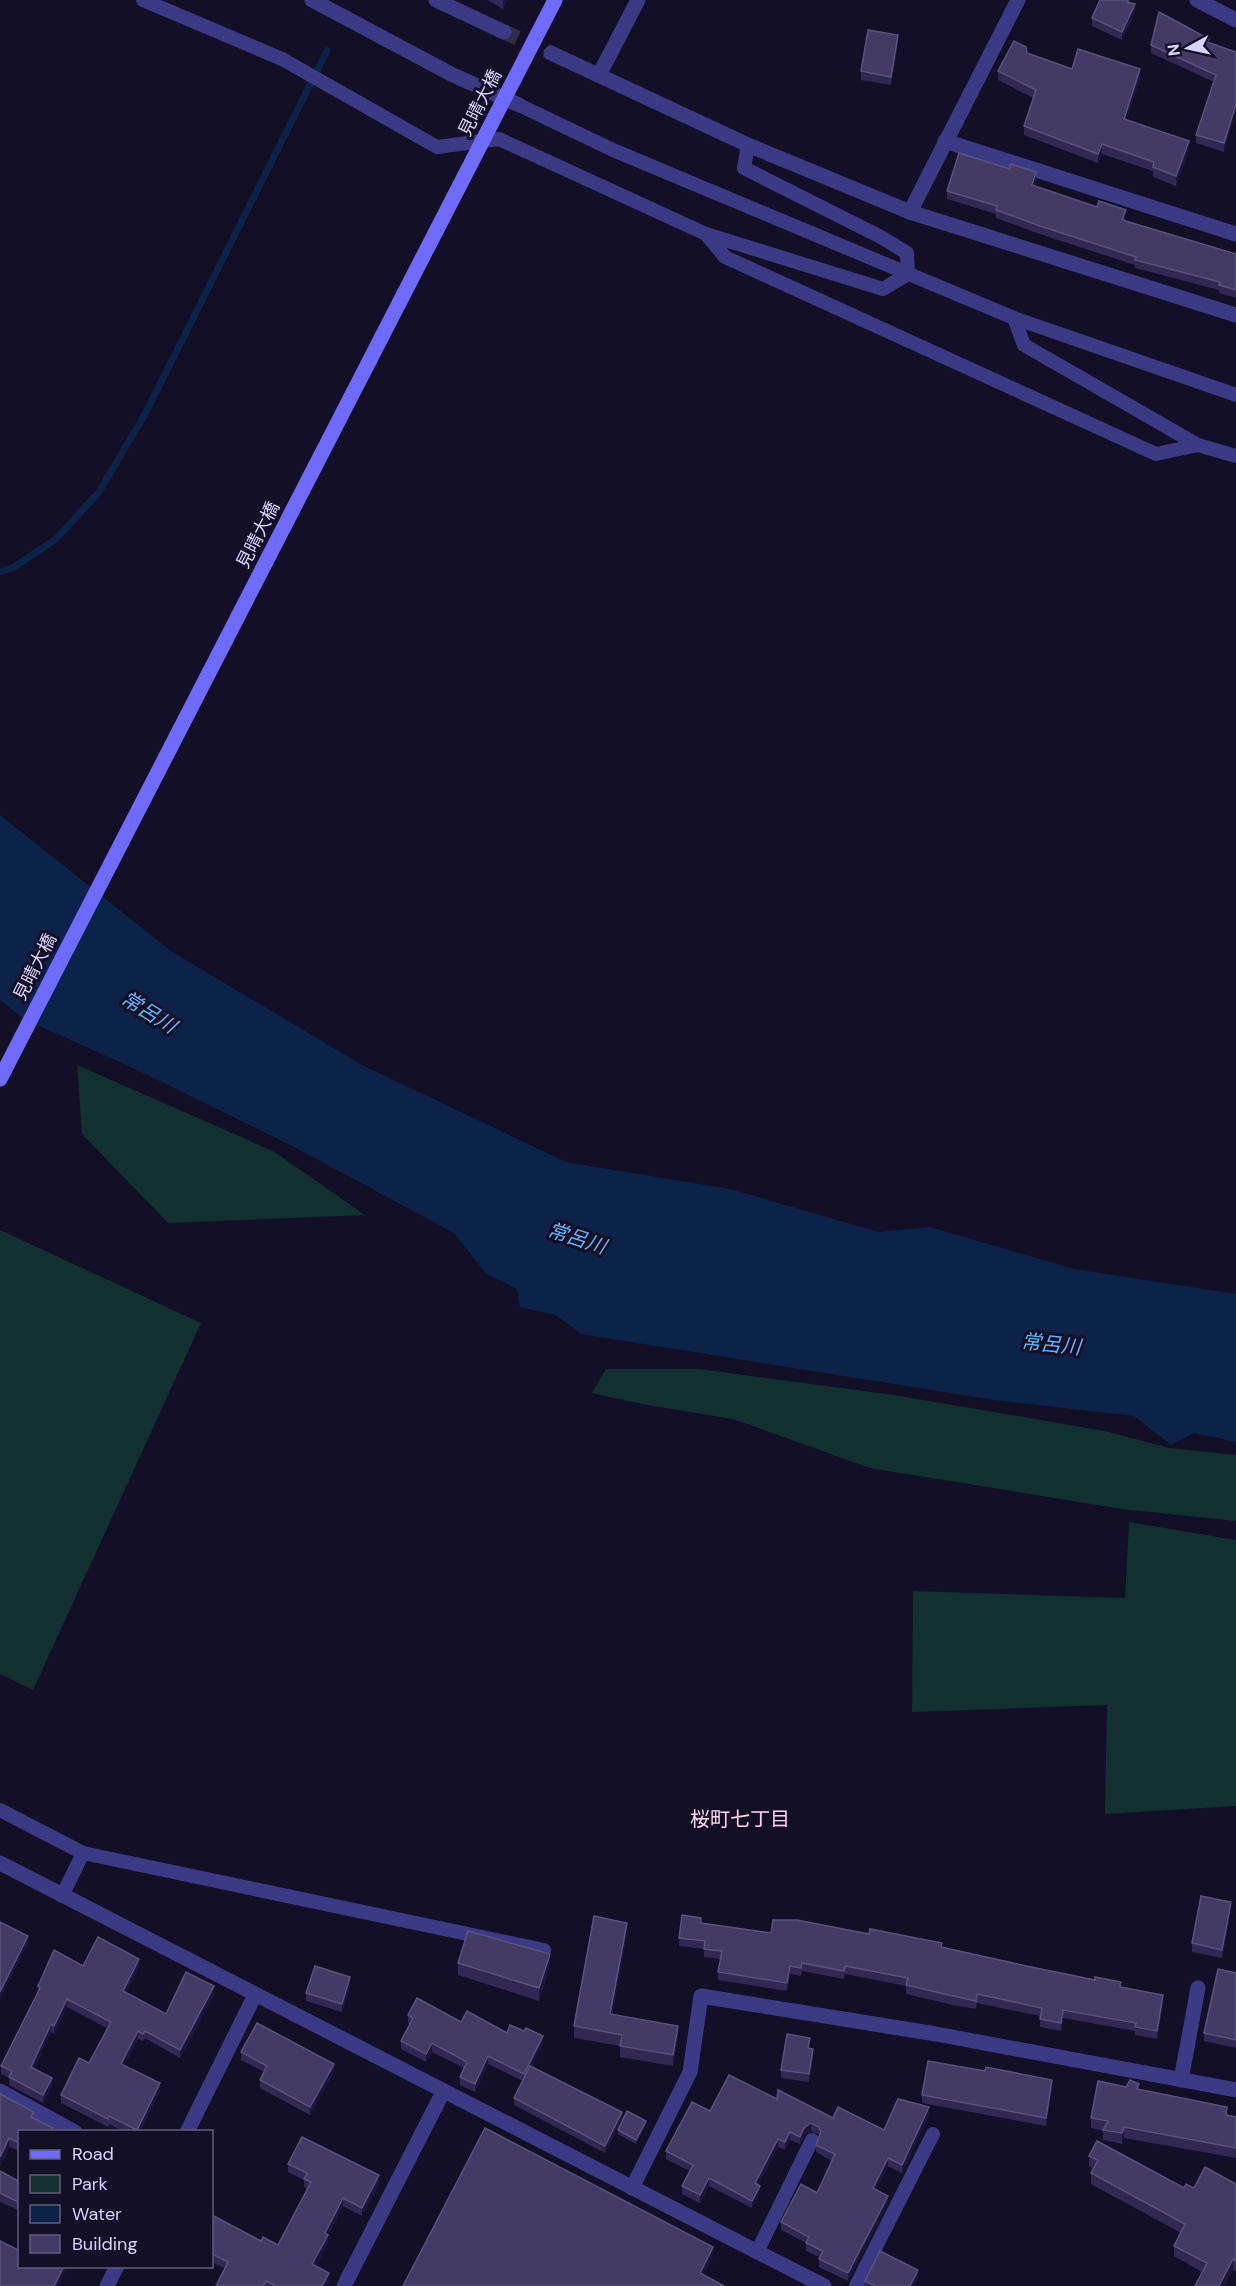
<svg xmlns="http://www.w3.org/2000/svg" width="1236" height="2286" font-family="'DM Sans','Noto Sans JP',sans-serif">
	<style>
		.green { fill: #12302f }
		.water { fill: #0c2248 }
		.lines { fill: none; stroke-linecap: round; stroke-linejoin: round }
		.stream { stroke: #0c2248; stroke-width: 7 }
		.minor-tunnel { stroke: #312d47; stroke-width: 15; stroke-dasharray: 15 8; stroke-linecap: butt }
		.service { stroke: #3d3a85; stroke-width: 14 }
		.minor { stroke: #3d3a85; stroke-width: 15 }
		.secondary { stroke: #6f6bff; stroke-width: 15 }
		.wall { fill: #312854 }
		.shaded-wall { fill: #1d163a }
		.building { fill: #433a66; stroke: #5a527e; stroke-width: 1.5 }
		.labels { text-anchor: middle; stroke-width: 6; stroke-linejoin: round; paint-order: stroke }
		.street-label { font-size: 18px; fill: #d9d4ff; stroke: #130f26 }
		.water-label { font-size: 20px; font-style: italic; fill: #62b6ff; stroke: #130f26 }
		.neighbourhood-label { font-size: 20px; fill: #ffd6f0; stroke: #130f26 }
	</style>
	<rect width="100%" height="100%" fill="#130f26"/>
	<g class="green">
		<polygon points="77,1065 273,1151 365,1215 168,1223 82,1134"/>
		<polygon points="0,1230 201,1323 33,1690 0,1674"/>
		<polygon points="606,1369 699,1369 894,1395 1105,1431 1169,1448 1236,1455 1236,1521 1122,1509 870,1468 733,1419 647,1405 592,1393"/>
		<polygon points="1129,1522 1236,1540 1236,1806 1105,1814 1107,1705 912,1712 913,1591 1125,1598"/>
	</g>
	<polygon class="water" points="0,815 171,951 362,1065 566,1162 730,1189 879,1232 930,1227 1074,1269 1236,1294 1236,1442 1194,1433 1171,1445 1134,1416 994,1400 581,1334 556,1315 520,1307 517,1289 486,1274 454,1233 292,1146 135,1069 24,1019 0,1000"/>
	<g class="lines">
		<polyline class="stream" points="0,572 14,567 56,539 99,492 145,414 327,51"/>
		<polyline class="minor-tunnel" points="504,32 551,53"/>
		<g class="service">
			<polyline points="143,0 282,59 437,147 499,139 706,234 883,289 908,274 907,253 881,237 744,168 748,145"/>
			<polyline points="519,105 613,150 1014,318 1236,395"/>
			<polyline points="706,234 725,257 1156,454 1198,445"/>
			<polyline points="1014,318 1024,345 1198,445 1236,456"/>
			<polyline points="0,1810 83,1853 544,1950"/>
			<polyline points="62,1896 83,1853"/>
			<polyline points="757,2252 812,2140"/>
			<polyline points="856,2286 933,2134"/>
		</g>
		<g class="minor">
			<polyline points="312,0 451,74 519,105"/>
			<polyline points="436,0 504,32"/>
			<polyline points="1197,0 1236,20"/>
			<polyline points="551,53 748,145 910,212 1236,315"/>
			<polyline points="599,75 638,0"/>
			<polyline points="945,141 1236,234"/>
			<polyline points="910,212 1018,0"/>
			<polyline points="0,1863 824,2286"/>
			<polyline points="1181,2080 1198,1988"/>
			<polyline points="0,2091 75,2132"/>
			<polyline points="187,2132 255,1995"/>
			<polyline points="632,2188 690,2072 701,1996 936,2034 1236,2090"/>
			<polyline points="107,2286 117,2266"/>
			<polyline points="344,2286 443,2092"/>
		</g>
		<polyline class="secondary" points="0,1079 555,0"/>
	</g>
	<g class="wall">
		<polygon points="487,0 507,0 503,9"/>
		<polygon points="1130,0 1130,3 1135,12 1122,40 1092,26 1092,18"/>
		<polygon points="1209,43 1236,52 1224,152 1196,143 1196,135 1214,82 1151,53 1151,45"/>
		<polygon points="898,44 891,85 861,80 861,71"/>
		<polygon points="1027,53 1072,69 1140,79 1126,120 1189,150 1176,186 1153,177 1153,171 1102,154 1098,163 1024,135 1024,126 1033,98 998,80 998,71"/>
		<polygon points="1036,180 1035,186 1126,218 1125,220 1236,254 1236,298 1219,293 1219,290 1135,268 1135,265 1040,234 996,218 996,214 947,199 947,191"/>
		<polygon points="1231,1910 1222,1958 1192,1952 1192,1943"/>
		<polygon points="701,1923 771,1933 942,1947 1121,1987 1163,2003 1157,2039 1135,2035 1135,2031 1063,2018 1061,2031 1040,2027 1040,2016 977,2003 976,2009 953,2005 906,1994 906,1986 845,1974 844,1979 802,1971 801,1976 790,1974 787,1991 718,1980 718,1972 721,1959 704,1957 704,1949 679,1946 679,1938"/>
		<polygon points="627,1934 612,2015 678,2037 673,2066 620,2057 620,2046 574,2038 574,2026"/>
		<polygon points="458,1963 550,1966 539,2001 458,1975"/>
		<polygon points="83,1966 139,1967 126,1993 166,2014 214,1994 180,2058 145,2038 143,2041 138,2039 124,2066 160,2091 140,2132 125,2132 109,2124 108,2127 61,2103 61,2095 89,2063 107,2028 67,2007 54,2034 51,2032 34,2069 52,2086 43,2103 9,2085 9,2078 1,2074 1,2066 38,1993 38,1986"/>
		<polygon points="1236,1973 1236,2048 1204,2041 1204,2033"/>
		<polygon points="350,1986 342,2012 306,2001 306,1993"/>
		<polygon points="408,2015 461,2022 507,2033 543,2044 531,2067 622,2119 605,2153 514,2105 514,2098 523,2081 488,2064 475,2092 460,2085 460,2077 464,2068 432,2052 426,2062 401,2049 401,2041 410,2025 408,2023"/>
		<polygon points="809,2048 813,2057 809,2082 781,2078 781,2070"/>
		<polygon points="241,2052 334,2071 310,2115 260,2088 260,2080 264,2072 241,2060"/>
		<polygon points="985,2071 1052,2088 1046,2126 922,2103 922,2095"/>
		<polygon points="1126,2087 1139,2089 1227,2115 1236,2117 1236,2158 1124,2138 1122,2144 1103,2140 1103,2131 1091,2128 1091,2118"/>
		<polygon points="0,2095 34,2119 20,2132 20,2151 9,2147 0,2166"/>
		<polygon points="777,2099 833,2118 884,2130 929,2115 902,2173 888,2166 876,2190 888,2203 848,2281 819,2267 819,2257 806,2251 806,2243 781,2230 781,2222 817,2193 832,2161 816,2152 816,2145 819,2135 811,2131 804,2136 800,2144 790,2140 785,2150 778,2147 758,2185 760,2193 752,2208 709,2186 700,2203 682,2194 682,2186 690,2171 666,2159 666,2151 710,2111"/>
		<polygon points="646,2125 636,2144 618,2134 618,2130"/>
		<polygon points="1089,2156 1184,2188 1194,2188 1236,2184 1236,2271 1233,2270 1202,2272 1174,2256 1174,2246 1181,2233 1091,2184 1091,2173 1093,2169 1089,2166"/>
		<polygon points="288,2164 379,2184 362,2216 343,2206 328,2235 328,2243 316,2266 329,2281 326,2286 216,2286 224,2268 212,2262 212,2215 261,2241 278,2245 308,2189 304,2187 304,2180 288,2172"/>
		<polygon points="0,2171 20,2182 20,2211 0,2202"/>
		<polygon points="918,2278 914,2286 865,2286 865,2281"/>
	</g>
	<g class="shaded-wall">
		<polygon points="503,0 507,0 503,9"/>
		<polygon points="1135,4 1135,12 1122,40 1122,32"/>
		<polygon points="898,35 898,44 891,85 891,77"/>
		<polygon points="1140,69 1140,79 1124,129 1124,119"/>
		<polygon points="1236,104 1236,112 1224,152 1224,143"/>
		<polygon points="1189,141 1189,150 1176,186 1176,176"/>
		<polygon points="1102,144 1102,154 1098,163 1098,154"/>
		<polygon points="1036,172 1036,180 1032,193 1032,185"/>
		<polygon points="1231,1902 1231,1910 1222,1958 1222,1950"/>
		<polygon points="627,1923 627,1934 610,2025 610,2014"/>
		<polygon points="28,1936 28,1944 0,2000 0,1992"/>
		<polygon points="550,1954 550,1966 539,2001 539,1988"/>
		<polygon points="139,1959 139,1967 123,1999 123,1991"/>
		<polygon points="790,1966 790,1974 787,1991 787,1983"/>
		<polygon points="350,1977 350,1986 342,2012 342,2004"/>
		<polygon points="214,1986 214,1994 180,2058 180,2050"/>
		<polygon points="1163,1995 1163,2003 1157,2039 1157,2031"/>
		<polygon points="67,1999 67,2007 54,2034 54,2026"/>
		<polygon points="1063,2010 1063,2018 1061,2031 1061,2023"/>
		<polygon points="51,2024 51,2032 31,2075 31,2067"/>
		<polygon points="678,2026 678,2037 673,2066 673,2055"/>
		<polygon points="138,2031 138,2039 121,2072 121,2064"/>
		<polygon points="543,2036 543,2044 524,2082 524,2074"/>
		<polygon points="432,2043 432,2052 426,2062 426,2054"/>
		<polygon points="813,2049 813,2057 809,2082 809,2074"/>
		<polygon points="488,2056 488,2064 475,2092 475,2084"/>
		<polygon points="334,2064 334,2071 310,2115 310,2107"/>
		<polygon points="52,2078 52,2086 43,2103 43,2095"/>
		<polygon points="1052,2080 1052,2088 1046,2126 1046,2118"/>
		<polygon points="160,2083 160,2091 140,2132 137,2132"/>
		<polygon points="929,2107 929,2115 902,2173 902,2165"/>
		<polygon points="622,2112 622,2119 605,2153 605,2146"/>
		<polygon points="646,2121 646,2125 636,2144 636,2140"/>
		<polygon points="811,2123 811,2131 804,2136 800,2144 800,2137 804,2128"/>
		<polygon points="1124,2127 1124,2138 1122,2144 1122,2133"/>
		<polygon points="790,2132 790,2140 785,2150 785,2142"/>
		<polygon points="9,2138 9,2147 0,2166 0,2157"/>
		<polygon points="778,2139 778,2147 755,2191 755,2183"/>
		<polygon points="888,2158 888,2166 873,2196 873,2188"/>
		<polygon points="379,2175 379,2184 362,2216 362,2208"/>
		<polygon points="709,2178 709,2186 700,2203 700,2195"/>
		<polygon points="760,2186 760,2193 752,2208 752,2201"/>
		<polygon points="888,2196 888,2203 848,2281 848,2273"/>
		<polygon points="343,2198 343,2206 328,2235 328,2243 312,2273 312,2264 325,2233"/>
		<polygon points="713,2247 713,2256 700,2282 700,2273"/>
		<polygon points="1233,2259 1233,2270 1225,2286 1219,2286"/>
		<polygon points="64,2266 68,2266 58,2286 54,2286"/>
		<polygon points="918,2270 918,2278 914,2286 910,2286"/>
		<polygon points="329,2273 329,2281 326,2286 322,2286"/>
	</g>
	<g class="building">
		<polygon points="1100,0 1128,0 1127,2 1135,4 1122,32 1092,18"/>
		<polygon points="1159,12 1209,39 1207,42 1236,52 1236,104 1224,143 1196,135 1216,75 1151,45"/>
		<polygon points="868,30 898,35 891,77 861,71"/>
		<polygon points="1014,41 1026,47 1027,53 1072,69 1078,49 1140,69 1124,119 1189,141 1176,176 1153,167 1154,162 1102,144 1098,154 1024,126 1036,90 998,71"/>
		<polygon points="959,153 1010,169 1011,164 1036,172 1032,185 1097,207 1099,201 1126,210 1122,220 1236,254 1236,290 1219,285 1220,282 1135,260 1136,257 1040,226 996,210 997,206 947,191"/>
		<polygon points="1201,1896 1231,1902 1222,1950 1192,1943"/>
		<polygon points="682,1915 701,1918 701,1923 771,1933 773,1920 797,1920 869,1934 870,1929 942,1943 941,1947 1031,1967 1095,1980 1095,1977 1121,1982 1120,1987 1163,1995 1157,2031 1135,2027 1136,2023 1063,2010 1061,2023 1040,2019 1042,2008 977,1994 976,2001 953,1996 906,1985 908,1978 845,1966 844,1971 802,1963 801,1968 790,1966 787,1983 718,1972 722,1951 704,1949 705,1941 679,1938"/>
		<polygon points="594,1916 627,1923 610,2014 678,2026 673,2055 620,2046 622,2035 574,2026"/>
		<polygon points="0,1922 28,1936 0,1992"/>
		<polygon points="468,1931 550,1954 539,1988 458,1963"/>
		<polygon points="98,1937 139,1959 123,1991 166,2014 186,1972 214,1986 180,2050 145,2031 143,2034 138,2031 121,2064 160,2083 137,2130 109,2116 108,2119 61,2095 79,2058 89,2063 111,2022 67,1999 54,2026 51,2024 31,2067 52,2078 43,2095 9,2077 12,2071 1,2066 40,1988 38,1986 54,1950 83,1966"/>
		<polygon points="315,1966 350,1977 342,2004 306,1993"/>
		<polygon points="1218,1969 1236,1973 1236,2040 1204,2033"/>
		<polygon points="417,1998 461,2022 467,2011 507,2033 510,2025 524,2031 526,2028 543,2036 524,2074 488,2056 475,2084 460,2077 467,2062 432,2043 426,2054 401,2041 413,2018 408,2015"/>
		<polygon points="257,2023 334,2064 310,2107 260,2080 267,2066 241,2052"/>
		<polygon points="787,2034 810,2038 808,2048 813,2049 809,2074 781,2070"/>
		<polygon points="928,2061 985,2071 986,2067 1052,2080 1046,2118 922,2095"/>
		<polygon points="530,2066 622,2112 605,2146 514,2098"/>
		<polygon points="729,2075 777,2099 778,2090 833,2118 838,2107 884,2130 898,2099 929,2107 902,2165 888,2158 873,2188 888,2196 848,2273 819,2259 823,2251 806,2243 809,2237 781,2222 801,2184 817,2193 835,2154 816,2145 821,2132 819,2127 811,2123 804,2128 800,2137 790,2132 785,2142 778,2139 755,2183 760,2186 752,2201 709,2178 700,2195 682,2186 693,2165 666,2151 692,2102 710,2111"/>
		<polygon points="1130,2080 1139,2084 1137,2089 1227,2107 1226,2115 1236,2117 1236,2148 1124,2127 1122,2133 1103,2130 1108,2121 1091,2118 1098,2081 1126,2087"/>
		<polygon points="0,2094 34,2112 31,2117 53,2128 51,2131 53,2132 20,2132 20,2143 9,2138 0,2157"/>
		<polygon points="627,2111 646,2121 636,2140 618,2130"/>
		<polygon points="485,2128 713,2247 700,2273 724,2286 403,2286"/>
		<polygon points="302,2137 379,2175 362,2208 343,2198 325,2233 328,2235 312,2264 329,2273 322,2286 276,2286 266,2281 263,2286 216,2286 228,2262 212,2254 212,2215 261,2241 263,2237 278,2245 311,2182 304,2179 307,2173 288,2164"/>
		<polygon points="1097,2141 1184,2188 1186,2184 1194,2188 1205,2167 1236,2184 1236,2261 1233,2259 1219,2286 1195,2286 1207,2263 1174,2246 1185,2224 1091,2173 1098,2160 1089,2156"/>
		<polygon points="0,2171 20,2182 20,2203 0,2193"/>
		<polygon points="0,2241 20,2251 20,2266 64,2266 54,2286 0,2286"/>
		<polygon points="880,2251 918,2270 910,2286 876,2286 865,2281"/>
	</g>
	<g class="labels">
		<g class="street-label">
			<text transform="translate(480 103) rotate(-63)" y="6">見晴大橋</text>
			<text transform="translate(258 535) rotate(-63)" y="6">見晴大橋</text>
			<text transform="translate(35 967) rotate(-63)" y="6">見晴大橋</text>
		</g>
		<g class="water-label">
			<text transform="translate(149 1012) rotate(32)" y="7">常呂川</text>
			<text transform="translate(577 1238) rotate(18)" y="7">常呂川</text>
			<text transform="translate(1051 1344) rotate(6)" y="7">常呂川</text>
		</g>
		<g class="neighbourhood-label">
			<text x="740" y="1826">桜町七丁目</text>
		</g>
	</g>
	<rect x="18" y="2130" width="195" height="138" fill="#130f26" stroke="#625e7d" stroke-width="1.5"/>
	<rect x="30" y="2150" width="30" height="9" fill="#6f6bff" stroke="#625e7d" stroke-width="1.5"/>
	<text x="72" y="2160" font-size="18" fill="#d9d4ff">Road</text>
	<rect x="30" y="2175" width="30" height="18" fill="#12302f" stroke="#625e7d" stroke-width="1.5"/>
	<text x="72" y="2190" font-size="18" fill="#d9d4ff">Park</text>
	<rect x="30" y="2205" width="30" height="18" fill="#0c2248" stroke="#625e7d" stroke-width="1.5"/>
	<text x="72" y="2220" font-size="18" fill="#d9d4ff">Water</text>
	<rect x="30" y="2235" width="30" height="18" fill="#433a66" stroke="#625e7d" stroke-width="1.5"/>
	<text x="72" y="2250" font-size="18" fill="#d9d4ff">Building</text>
	<g transform="translate(1188 48) rotate(262)" stroke="#130f26" stroke-width="4.5" paint-order="stroke">
	<path d="M0-4.5L10 22L0 15L-10 22Z" fill="#d9d4ff"/>
	<text y="-9" font-size="16" font-weight="bold" text-anchor="middle" fill="#d9d4ff">N</text>
	</g>
</svg>
